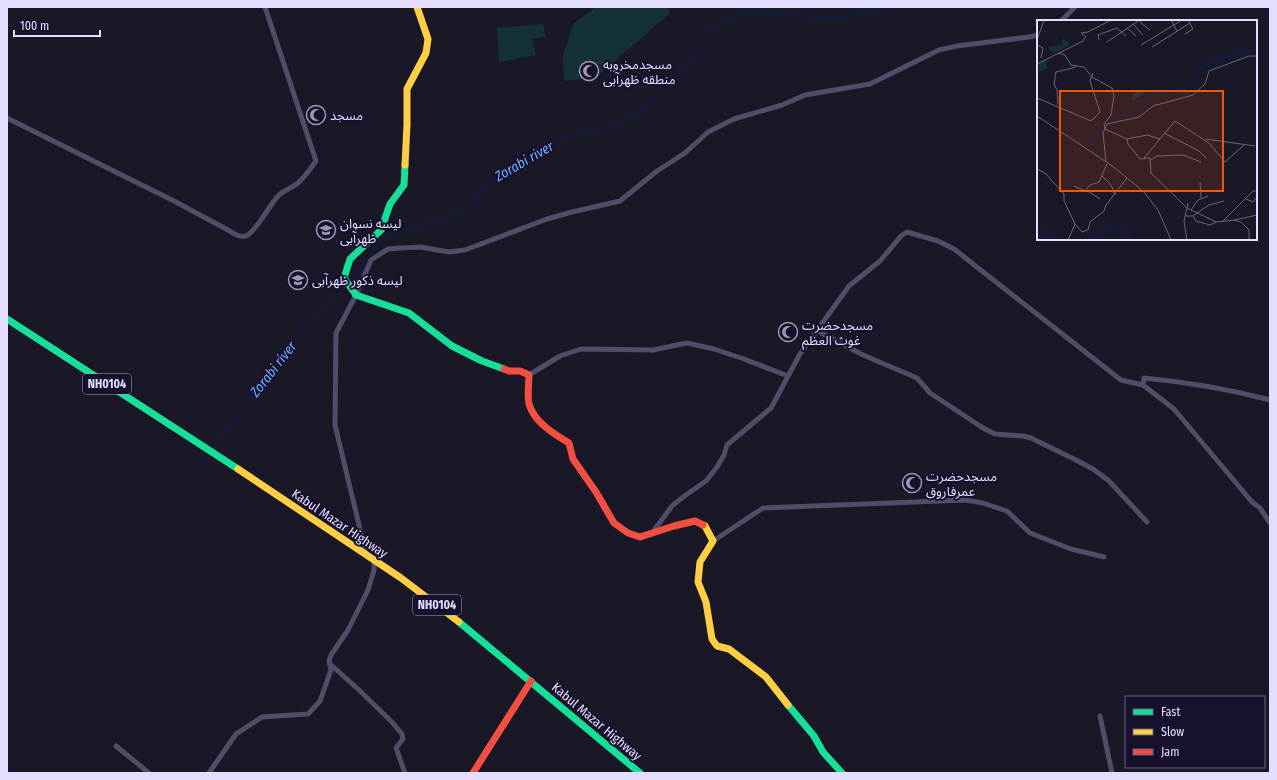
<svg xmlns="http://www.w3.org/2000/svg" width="1277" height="780" font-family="'Fira Sans Condensed','Noto Sans Arabic',sans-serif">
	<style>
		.green { fill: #143235 }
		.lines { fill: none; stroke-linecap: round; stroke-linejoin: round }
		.stream { stroke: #0b1d4a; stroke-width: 1.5 }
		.street { stroke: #4f4d67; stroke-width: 5 }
		.fast { stroke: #16e098; stroke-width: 7 }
		.slow { stroke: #ffcf43; stroke-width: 7 }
		.jam { stroke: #f24e42; stroke-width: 7 }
		.labels { text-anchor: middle; stroke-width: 4; stroke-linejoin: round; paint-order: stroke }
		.shield { fill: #17112d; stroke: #a6a0c0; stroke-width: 1 }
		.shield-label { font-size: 12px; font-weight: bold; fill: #e3ddff }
		.poi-label { font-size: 13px; fill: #e3ddff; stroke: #17112d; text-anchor: start }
		.street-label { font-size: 13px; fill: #e3ddff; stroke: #17112d }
		.water-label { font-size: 14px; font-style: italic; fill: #6bb0ff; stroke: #17112d }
		.inset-river { fill: none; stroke: #0b1d4a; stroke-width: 2 }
		.inset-road { fill: none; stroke: #6a667d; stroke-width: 1 }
		.view { fill: #e8590c; fill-opacity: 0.15; stroke: #e8590c; stroke-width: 2 }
		.inset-edge { fill: none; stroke: #e3ddff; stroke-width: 2 }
	</style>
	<rect width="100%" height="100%" fill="#1a1727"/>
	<g class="green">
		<polygon points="596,7 668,7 670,13 595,78 564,81 563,56 573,24"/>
		<polygon points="543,24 546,37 532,39 536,55 499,62 497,28"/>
	</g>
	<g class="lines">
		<g class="stream">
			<polyline points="348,281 384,238 466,210 495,176 537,155 566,137 603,128 636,116 694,59 705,32 743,13 842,18 888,7"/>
			<polyline points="213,449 215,444 301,333 346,284"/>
			<polyline points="200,478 211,454"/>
		</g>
		<g class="street">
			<polyline points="1061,21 1075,7"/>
			<path d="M 7,118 L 174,201 L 228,230 C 233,233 241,239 248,235 C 257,229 269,206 278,196 C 284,190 292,188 298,183 C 305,177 311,168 316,161 L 265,7"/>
			<polyline points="816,330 863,355 917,378 930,393 983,428 995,434 1023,436 1031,438 1072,458 1093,469 1109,481 1147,522"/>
			<polyline points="529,375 560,356 581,349 653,350 687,343 714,349 744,359 788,376"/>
			<path d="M 1143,385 L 1144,378 C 1186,382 1229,389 1270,400"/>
			<polyline points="652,533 672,506 683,497 706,481 717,467 724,455 727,445 771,408 800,354 849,286 880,261 901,236 907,232 938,241 954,249 1121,380 1143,385 1174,409 1252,502 1260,508 1270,523"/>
			<polyline points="713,541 763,508 965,500 983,503 1007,511 1030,533 1071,549 1104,557"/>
			<polyline points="366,554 335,425 336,333 356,295 371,260 388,249 400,248 420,247 449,252 465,250 547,219 572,212 620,201 657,171 685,153 708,132 734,119 782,105 805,95 870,84 939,50 957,46 1029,37 1038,35"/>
			<polyline points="330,664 358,689 392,722 402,734 403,739 396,748 405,773"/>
			<polyline points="1100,716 1112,773"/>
			<polyline points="116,746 149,773"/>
			<polyline points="209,773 236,734 262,717 308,714 320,701 331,670 329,661 331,655 348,630 368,590 374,570 374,560"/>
		</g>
		<g class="fast">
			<polyline points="405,165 404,185 390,204 381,230 350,259 344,278 356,295 409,313 452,346 482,361 504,369"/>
			<polyline points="7,319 238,469"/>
			<polyline points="459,622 640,773"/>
			<polyline points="788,705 814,736 823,752 842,773"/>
		</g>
		<g class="slow">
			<polyline points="405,165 407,124 407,89 426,53 428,39 417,7"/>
			<polyline points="238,469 401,578 459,622"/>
			<polyline points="703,525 705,526 713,541 700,562 698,582 706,602 712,639 717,646 729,649 766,677 788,705"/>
		</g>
		<g class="jam">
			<path d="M 504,369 L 509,371 L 520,371 L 529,375 C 529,384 527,395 529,404 C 534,422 554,434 569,443 L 573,459 L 596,492 L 614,523 L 628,533 L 640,537 L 674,526 L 695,521 L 703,525"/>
			<polyline points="473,773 531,681"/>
		</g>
	</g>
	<defs>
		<symbol id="mosque-ring" viewBox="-11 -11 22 22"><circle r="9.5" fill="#17112d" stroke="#9d98b3" stroke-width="1.5"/><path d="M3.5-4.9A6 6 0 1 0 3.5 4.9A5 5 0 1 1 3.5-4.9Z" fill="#9d98b3"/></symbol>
		<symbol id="school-ring" viewBox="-11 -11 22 22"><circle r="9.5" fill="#17112d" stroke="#9d98b3" stroke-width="1.5"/><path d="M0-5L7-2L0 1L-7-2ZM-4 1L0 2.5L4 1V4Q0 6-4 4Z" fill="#9d98b3"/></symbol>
	</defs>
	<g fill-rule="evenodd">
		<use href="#mosque-ring" x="578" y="60" width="22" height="22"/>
		<use href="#mosque-ring" x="305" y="104" width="22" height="22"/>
		<use href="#school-ring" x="315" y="219" width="22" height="22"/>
		<use href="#school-ring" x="287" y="269" width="22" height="22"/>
		<use href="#mosque-ring" x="777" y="321" width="22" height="22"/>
		<use href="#mosque-ring" x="901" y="472" width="22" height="22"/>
	</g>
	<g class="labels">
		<g class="shield">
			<rect x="83" y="374" width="48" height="20" rx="3"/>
			<rect x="413" y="595" width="48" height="20" rx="3"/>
		</g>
		<g class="shield-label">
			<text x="107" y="388">NH0104</text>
			<text x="437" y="609">NH0104</text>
		</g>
		<g class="poi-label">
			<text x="603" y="69">مسجدمخروبه<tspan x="603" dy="15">منطقه ظهرآبی</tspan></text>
			<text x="330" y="120">مسجد</text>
			<text x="340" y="228">لیسه نسوان<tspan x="340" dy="15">ظهرآبی</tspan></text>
			<text x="312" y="285">لیسه ذکور ظهرآبی</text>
			<text x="802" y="330">مسجدحضرت<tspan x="802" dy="15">غوث العظم</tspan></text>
			<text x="926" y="481">مسجدحضرت<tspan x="926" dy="15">عمرفاروق</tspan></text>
		</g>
		<g class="street-label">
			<text transform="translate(340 523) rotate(34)" y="5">Kabul Mazar Highway</text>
			<text transform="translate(597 721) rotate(40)" y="5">Kabul Mazar Highway</text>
		</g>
		<g class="water-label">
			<text transform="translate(524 161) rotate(-30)" y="5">Zorabi river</text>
			<text transform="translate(273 369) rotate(-52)" y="5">Zorabi river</text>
		</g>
	</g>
	<g transform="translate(1037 20)">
		<rect width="220" height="220" fill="#1a1727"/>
		<path d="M 25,18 L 34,24 L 16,34 L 11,27 L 25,24 ZM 10,38 L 10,49 L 2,52 L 2,60 L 2,43 ZM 101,70 L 108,73 L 95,81 L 96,74 Z" fill="#143235"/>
		<path class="inset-river" d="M 70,103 L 104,86 L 117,73 L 130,73 L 148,68 L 166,46 L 207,31 L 220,30M 51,127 L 67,107M 0,210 L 6,211 L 15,220M 57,220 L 63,212 L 78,207 L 84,208 L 92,215 L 92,220"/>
		<path class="inset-road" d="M 134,0 L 140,11M 102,1 L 113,10M 96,4 L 106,15M 90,8 L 99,16M 148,14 L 156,9 L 151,0M 0,20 L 7,0M 62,20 L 61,15 L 80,8 L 89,16M 70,22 L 101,1M 0,25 L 6,28 L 4,38M 104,25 L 145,0M 115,27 L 153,3M 21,33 L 28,35 L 34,45 L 47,47 L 55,57 L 75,68 L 77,76 L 74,95 L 67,104 L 68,109M 0,44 L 46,21 L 49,17 L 44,13 L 51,12 L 74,0M 0,78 L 54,101 L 63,92 L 53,61 L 56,53M 21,85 L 20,70 L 17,64 L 19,52 L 39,47M 0,96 L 74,145 L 106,171 L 121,190 L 134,220M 68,109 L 90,119 L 91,124 L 103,139 L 113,138 L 114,153 L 150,188 L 147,201 L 150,220M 127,113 L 162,131 L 169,138M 90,119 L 110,115 L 123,119M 169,119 L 218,126M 107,138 L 138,101 L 172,123 L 188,142 L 207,125M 114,140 L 120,136 L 146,135 L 164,142M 69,141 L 66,113 L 70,104 L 102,97 L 116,86 L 156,75 L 168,64 L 172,51 L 212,36 L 220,36M 0,149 L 8,153 L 27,174 L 27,181 L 38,204M 65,156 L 74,165 L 78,175M 163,162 L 164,178M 37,166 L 48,171 L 53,165 L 62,162 L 70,144M 49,170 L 63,179M 209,179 L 216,182 L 220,177M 151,183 L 150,188 L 179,202 L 197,200 L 204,202 L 212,210 L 212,220M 154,190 L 161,180 L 171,176M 149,196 L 156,196 L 172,185 L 187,181M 156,196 L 159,201 L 173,205 L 179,202M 197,200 L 220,195M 185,202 L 216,171 L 220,171M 31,220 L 38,204 L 45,212 L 51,210 L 53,202 L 67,191 L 69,185 L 90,158"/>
		<path class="view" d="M 23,71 L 186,71 L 186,171 L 23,171 Z"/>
		<rect width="220" height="220" class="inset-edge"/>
	</g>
	<rect width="1277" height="780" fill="none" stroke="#e3ddff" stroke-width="16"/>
	<rect x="1125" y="696" width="140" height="72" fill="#17112d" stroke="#696381"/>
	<rect x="1133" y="709" width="20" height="6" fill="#16e098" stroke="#696381"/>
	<text x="1161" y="716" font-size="12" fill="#e3ddff">Fast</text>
	<rect x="1133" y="729" width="20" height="6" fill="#ffcf43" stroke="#696381"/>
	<text x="1161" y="736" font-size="12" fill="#e3ddff">Slow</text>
	<rect x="1133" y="749" width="20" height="6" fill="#f24e42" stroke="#696381"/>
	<text x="1161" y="756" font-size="12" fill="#e3ddff">Jam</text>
	<path d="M14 30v6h86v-6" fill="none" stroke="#e3ddff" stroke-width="2"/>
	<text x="20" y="30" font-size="12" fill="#e3ddff" stroke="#17112d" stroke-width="3" paint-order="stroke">100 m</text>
</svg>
